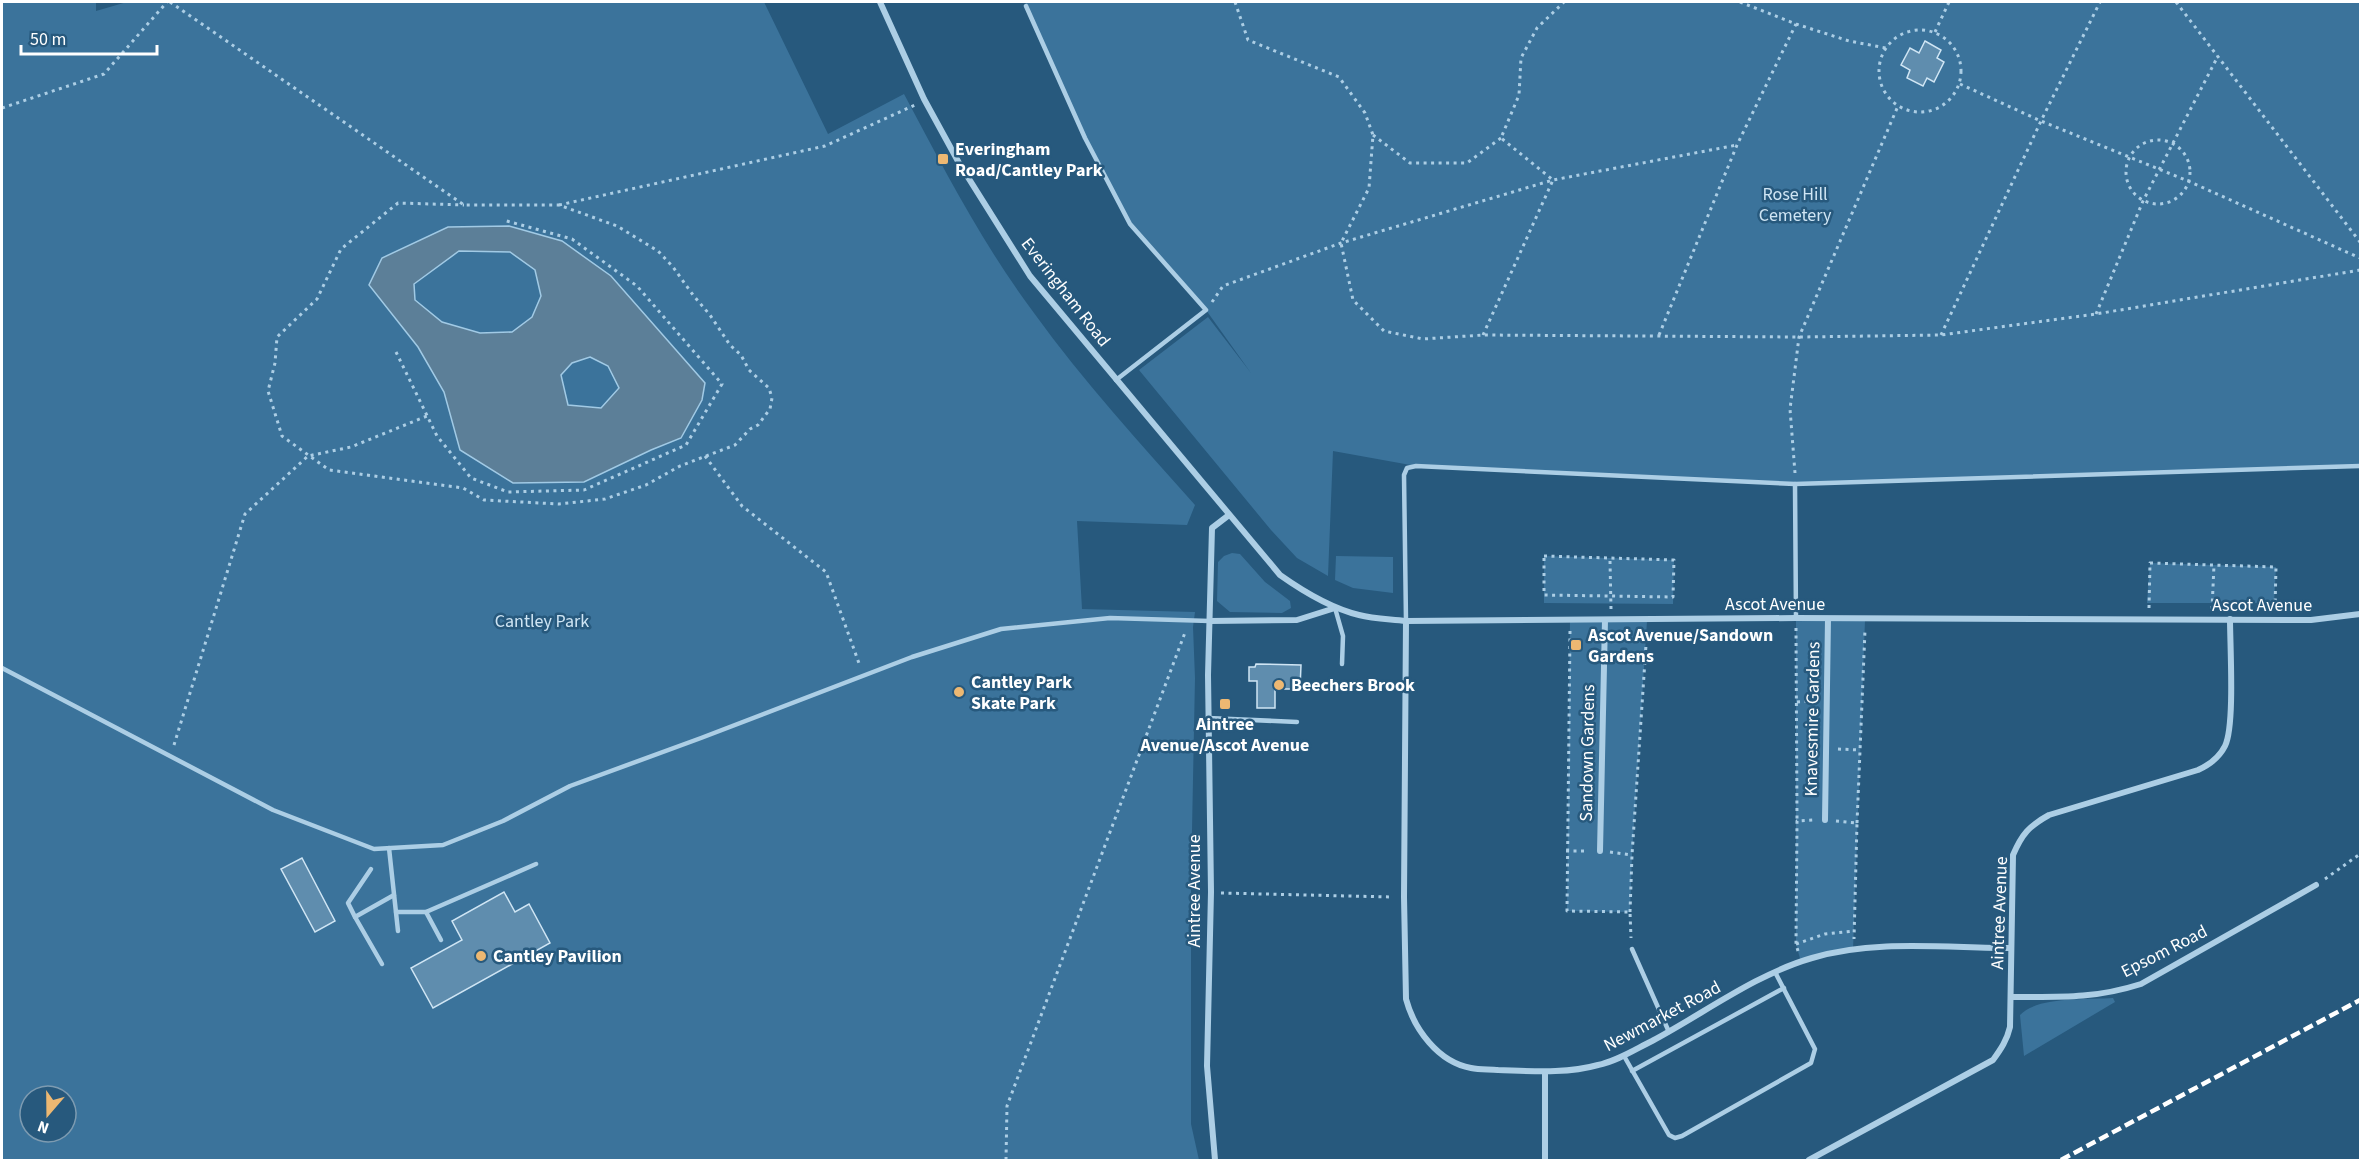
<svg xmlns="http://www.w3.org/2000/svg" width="2362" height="1162" font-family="'Source Sans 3',sans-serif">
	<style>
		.green { fill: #3b739b; fill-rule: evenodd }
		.water { fill: #5c7f98; stroke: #a1cae5; stroke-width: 1.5; fill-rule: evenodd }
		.building { fill: #5f8dae; stroke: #cfe5f4; stroke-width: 1.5 }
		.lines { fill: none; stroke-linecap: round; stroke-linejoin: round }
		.path { stroke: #accee5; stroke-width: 3; stroke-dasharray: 3 4.5; stroke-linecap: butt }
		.service { stroke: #accee5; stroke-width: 4.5 }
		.minor { stroke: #accee5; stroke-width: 6 }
		.rail { stroke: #fff; stroke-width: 4.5; stroke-dasharray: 10 4.5; stroke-linecap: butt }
		.poi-dot { fill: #edb872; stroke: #27597d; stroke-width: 2 }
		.labels { text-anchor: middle; stroke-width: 5; stroke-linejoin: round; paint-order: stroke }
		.poi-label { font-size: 18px; font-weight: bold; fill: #fff; stroke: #27597d; text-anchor: start }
		.park-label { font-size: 18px; fill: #cfe5f4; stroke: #27597d }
		.street-label { font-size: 18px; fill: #fff; stroke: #27597d }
	</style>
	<rect width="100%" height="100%" fill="#27597d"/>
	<g class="green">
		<path d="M 2,2 L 96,2 L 96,11 L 127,2 L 764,2 L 828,134 L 904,94 C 944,169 983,245 1034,313 C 1083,381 1140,443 1195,505 L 1187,525 L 1077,521 L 1082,609 L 1195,612 L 1193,627 L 1195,678 L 1191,881 L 1191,1124 L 1199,1160 L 2,1160 ZM 30,1096 L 66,1096 L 66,1132 L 30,1132 Z"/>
		<polygon points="1025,2 2360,2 2360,466 1795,484 1416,466 1333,451 1328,576 1297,558 1271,530 1139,370 1208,317 1251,373 1206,310 1130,224 1085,138"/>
		<polygon points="1232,553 1240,554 1265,582 1290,601 1291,608 1282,613 1230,612 1217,601 1218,562 1224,556"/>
		<polygon points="1336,556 1393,557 1393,593 1353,588 1335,580"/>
		<polygon points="1544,556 1674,560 1673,604 1544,603"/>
		<polygon points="2150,563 2276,567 2274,603 2147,603"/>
		<polygon points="1796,618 1865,620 1853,950 1801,962 1796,944"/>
		<polygon points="1570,619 1647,621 1632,855 1630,912 1567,911"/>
		<path d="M 2113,998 L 2115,1002 L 2024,1056 L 2020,1015 C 2038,996 2087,1000 2113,998 Z"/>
	</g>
	<path class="water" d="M 509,226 L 562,241 L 611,276 L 705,383 L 702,400 L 681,438 L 651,450 L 584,482 L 513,483 L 460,450 L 444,392 L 418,347 L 369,285 L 382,258 L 448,227 ZM 459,251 L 510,252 L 535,270 L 541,296 L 532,317 L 512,332 L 480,333 L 442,322 L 415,300 L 414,284 ZM 590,357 L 608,366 L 619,388 L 601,408 L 568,405 L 561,375 L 572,363 Z"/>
	<g class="building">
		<polygon points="1925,41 1941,50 1937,58 1944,62 1934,82 1927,78 1923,86 1907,78 1910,70 1901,65 1910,48 1919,53"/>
		<polygon points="1256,664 1301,665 1300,689 1275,689 1275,708 1257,708 1257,681 1249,681 1249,667 1255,667"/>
		<polygon points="302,858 335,921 315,932 281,869"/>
		<polygon points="504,892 515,912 529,904 550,943 433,1008 411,968 462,940 452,921"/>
	</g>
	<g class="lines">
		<g class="path">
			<polyline points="170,2 464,205 559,205 617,226 658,251 673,267 693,295 710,315 730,345 741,355 749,370 769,388 772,398 770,409 758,425 750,429 735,445 680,466 646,485 605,499 559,504 484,500 463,488 329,470 282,436 268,391 275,363 277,337 317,299 341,249 398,203 464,205"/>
			<polyline points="1235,2 1248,40 1339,77 1365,113 1373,135 1369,188 1341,243 1353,300 1384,331 1423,339 1483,335 1799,337 1941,335 2096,314 2360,270"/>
			<polyline points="1740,2 1796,24 1849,41 1886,48"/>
			<polyline points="2176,2 2360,242"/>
			<circle cx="1920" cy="71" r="41"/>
			<polyline points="1935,32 1949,2"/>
			<polyline points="1960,84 2041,121 2188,181 2360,258"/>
			<polyline points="2,108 104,74 167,2"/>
			<polyline points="1373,135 1410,163 1467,163 1501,138"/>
			<circle cx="2158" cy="172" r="32"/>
			<polyline points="559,205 825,146 915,105"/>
			<polyline points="1212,302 1223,286 1341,243 1553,180 1737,145"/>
			<polyline points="2096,314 2143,201 2218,56"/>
			<polyline points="1483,335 1553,180 1501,138 1519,95 1521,58 1537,28 1564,2"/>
			<polyline points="1659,335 1737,145 1796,24"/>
			<polyline points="1941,335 2041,121 2100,2"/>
			<polyline points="396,352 437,436 471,478 508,492 584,490 686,445 722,384 637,286 572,239 503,220"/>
			<polyline points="705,456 742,506 826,572 860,666"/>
			<polyline points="1795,473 1790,409 1799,337 1898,106"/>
			<polygon points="1544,556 1674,560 1673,597 1544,595"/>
			<polyline points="1610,561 1611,609"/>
			<polyline points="2149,608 2150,563 2276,567 2275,608"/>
			<polyline points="2212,609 2214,565"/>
			<polyline points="1796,628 1797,821"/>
			<polyline points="1570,631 1567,911 1630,912 1631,938"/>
			<polyline points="1797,702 1816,701"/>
			<polyline points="174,745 245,514 308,456 351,447 427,416"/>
			<polyline points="1838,749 1860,750"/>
			<polyline points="1836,821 1857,823 1854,939"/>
			<polyline points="1857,823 1865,630"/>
			<polyline points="1566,851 1588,851"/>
			<polyline points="1610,852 1632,855"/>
			<polyline points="2325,879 2360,854"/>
			<polyline points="1221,893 1392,897"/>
			<polyline points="1630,912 1632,855 1647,630"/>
			<polyline points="1796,944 1825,934 1854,931"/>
			<polyline points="1798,951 1796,944 1797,821 1814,820"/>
			<polyline points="1006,1160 1007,1106 1186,630"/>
		</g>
		<g class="service">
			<polyline points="1026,6 1085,138 1130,224 1206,310 1116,380"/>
			<polyline points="1795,484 1796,618"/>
			<polyline points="1335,608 1343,636 1342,664"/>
			<polyline points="1406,621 1404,475 1407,468 1416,466 1795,484 2360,466"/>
			<polyline points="2,668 273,810 374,849 443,845 503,821 570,786 701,738 912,657 1001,629 1110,618 1210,621"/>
			<polyline points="1208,718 1297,722"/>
			<polyline points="389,848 398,931"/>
			<polyline points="396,912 426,912 536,864"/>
			<polyline points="426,912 441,940"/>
			<polyline points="355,917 348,903 371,869"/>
			<polyline points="1632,949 1669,1032"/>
			<polyline points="382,964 355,917 394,895"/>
			<polyline points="1624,1056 1669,1135 1675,1138 1682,1136 1811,1063 1815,1049 1775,972"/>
			<polyline points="1632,1071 1784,988"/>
		</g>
		<g class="minor">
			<path d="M 880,2 L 924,99 L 959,163 L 1030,276 L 1280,575 C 1304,592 1330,608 1359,615 C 1374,619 1390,619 1406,621 L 1796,618 L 2311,620 L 2360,614"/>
			<polyline points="1210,621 1297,620 1335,608"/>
			<path d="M 1406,621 L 1404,897 L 1406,999 C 1414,1029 1438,1062 1471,1068 C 1480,1070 1490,1069 1498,1070 C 1531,1071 1566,1074 1598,1065 C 1617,1061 1634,1050 1652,1041 C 1703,1014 1756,974 1812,958 C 1874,939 1947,948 2011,948"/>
			<polyline points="1825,820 1828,619"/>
			<polyline points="1600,851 1605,620"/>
			<path d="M 2011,997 C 2059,997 2094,999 2141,984 L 2316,885"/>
			<polyline points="1215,1160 1207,1066 1211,892 1208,675 1212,528 1229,515"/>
			<polyline points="1545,1160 1545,1072"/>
			<path d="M 1809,1160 L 1993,1060 C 2001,1049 2007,1040 2010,1027 L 2013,855 C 2022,834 2029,826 2049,815 L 2198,770 C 2209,765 2219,758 2225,746 C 2235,726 2230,646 2230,619"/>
		</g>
		<polyline class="rail" points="2061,1160 2360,1000"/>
	</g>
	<g class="poi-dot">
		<rect x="937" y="153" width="12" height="12" rx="3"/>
		<rect x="1570" y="639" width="12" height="12" rx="3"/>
		<circle cx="1279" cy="685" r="6"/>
		<circle cx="959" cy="692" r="6"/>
		<rect x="1219" y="698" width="12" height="12" rx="3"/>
		<circle cx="481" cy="956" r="6"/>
	</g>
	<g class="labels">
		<g class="poi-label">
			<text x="955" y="155">Everingham<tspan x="955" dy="21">Road/Cantley Park</tspan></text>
			<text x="1588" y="641">Ascot Avenue/Sandown<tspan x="1588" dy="21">Gardens</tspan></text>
			<text x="971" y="688">Cantley Park<tspan x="971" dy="21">Skate Park</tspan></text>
			<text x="1291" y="691">Beechers Brook</text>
			<text x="1225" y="730" text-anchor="middle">Aintree<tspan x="1225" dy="21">Avenue/Ascot Avenue</tspan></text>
			<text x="493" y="962">Cantley Pavilion</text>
		</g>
		<g class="park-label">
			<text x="1795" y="200">Rose Hill<tspan x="1795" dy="21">Cemetery</tspan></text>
			<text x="542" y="627">Cantley Park</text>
		</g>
		<g class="street-label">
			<text transform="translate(1066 292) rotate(52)" y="6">Everingham Road</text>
			<text x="1775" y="610">Ascot Avenue</text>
			<text x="2262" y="611">Ascot Avenue</text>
			<text transform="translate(1812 719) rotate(-89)" y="6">Knavesmire Gardens</text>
			<text transform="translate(1587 753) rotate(-89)" y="6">Sandown Gardens</text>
			<text transform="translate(1194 891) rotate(-90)" y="6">Aintree Avenue</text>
			<text transform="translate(1999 913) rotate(-88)" y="6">Aintree Avenue</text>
			<text transform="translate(2164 951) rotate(-27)" y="6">Epsom Road</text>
			<text transform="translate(1662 1016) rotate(-28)" y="6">Newmarket Road</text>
		</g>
	</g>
	<rect width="2362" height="1162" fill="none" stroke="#ffffff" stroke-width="6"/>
	<g transform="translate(48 1114) rotate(200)"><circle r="28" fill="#27597d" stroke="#7d9bb1" stroke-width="1.5"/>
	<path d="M0-4.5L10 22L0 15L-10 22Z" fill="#edb872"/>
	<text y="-9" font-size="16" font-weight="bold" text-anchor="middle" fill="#ffffff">N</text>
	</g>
	<path d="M21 45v9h136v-9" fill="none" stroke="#ffffff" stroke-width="3"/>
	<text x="30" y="45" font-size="18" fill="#ffffff" stroke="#27597d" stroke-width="4.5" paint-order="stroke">50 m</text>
</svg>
